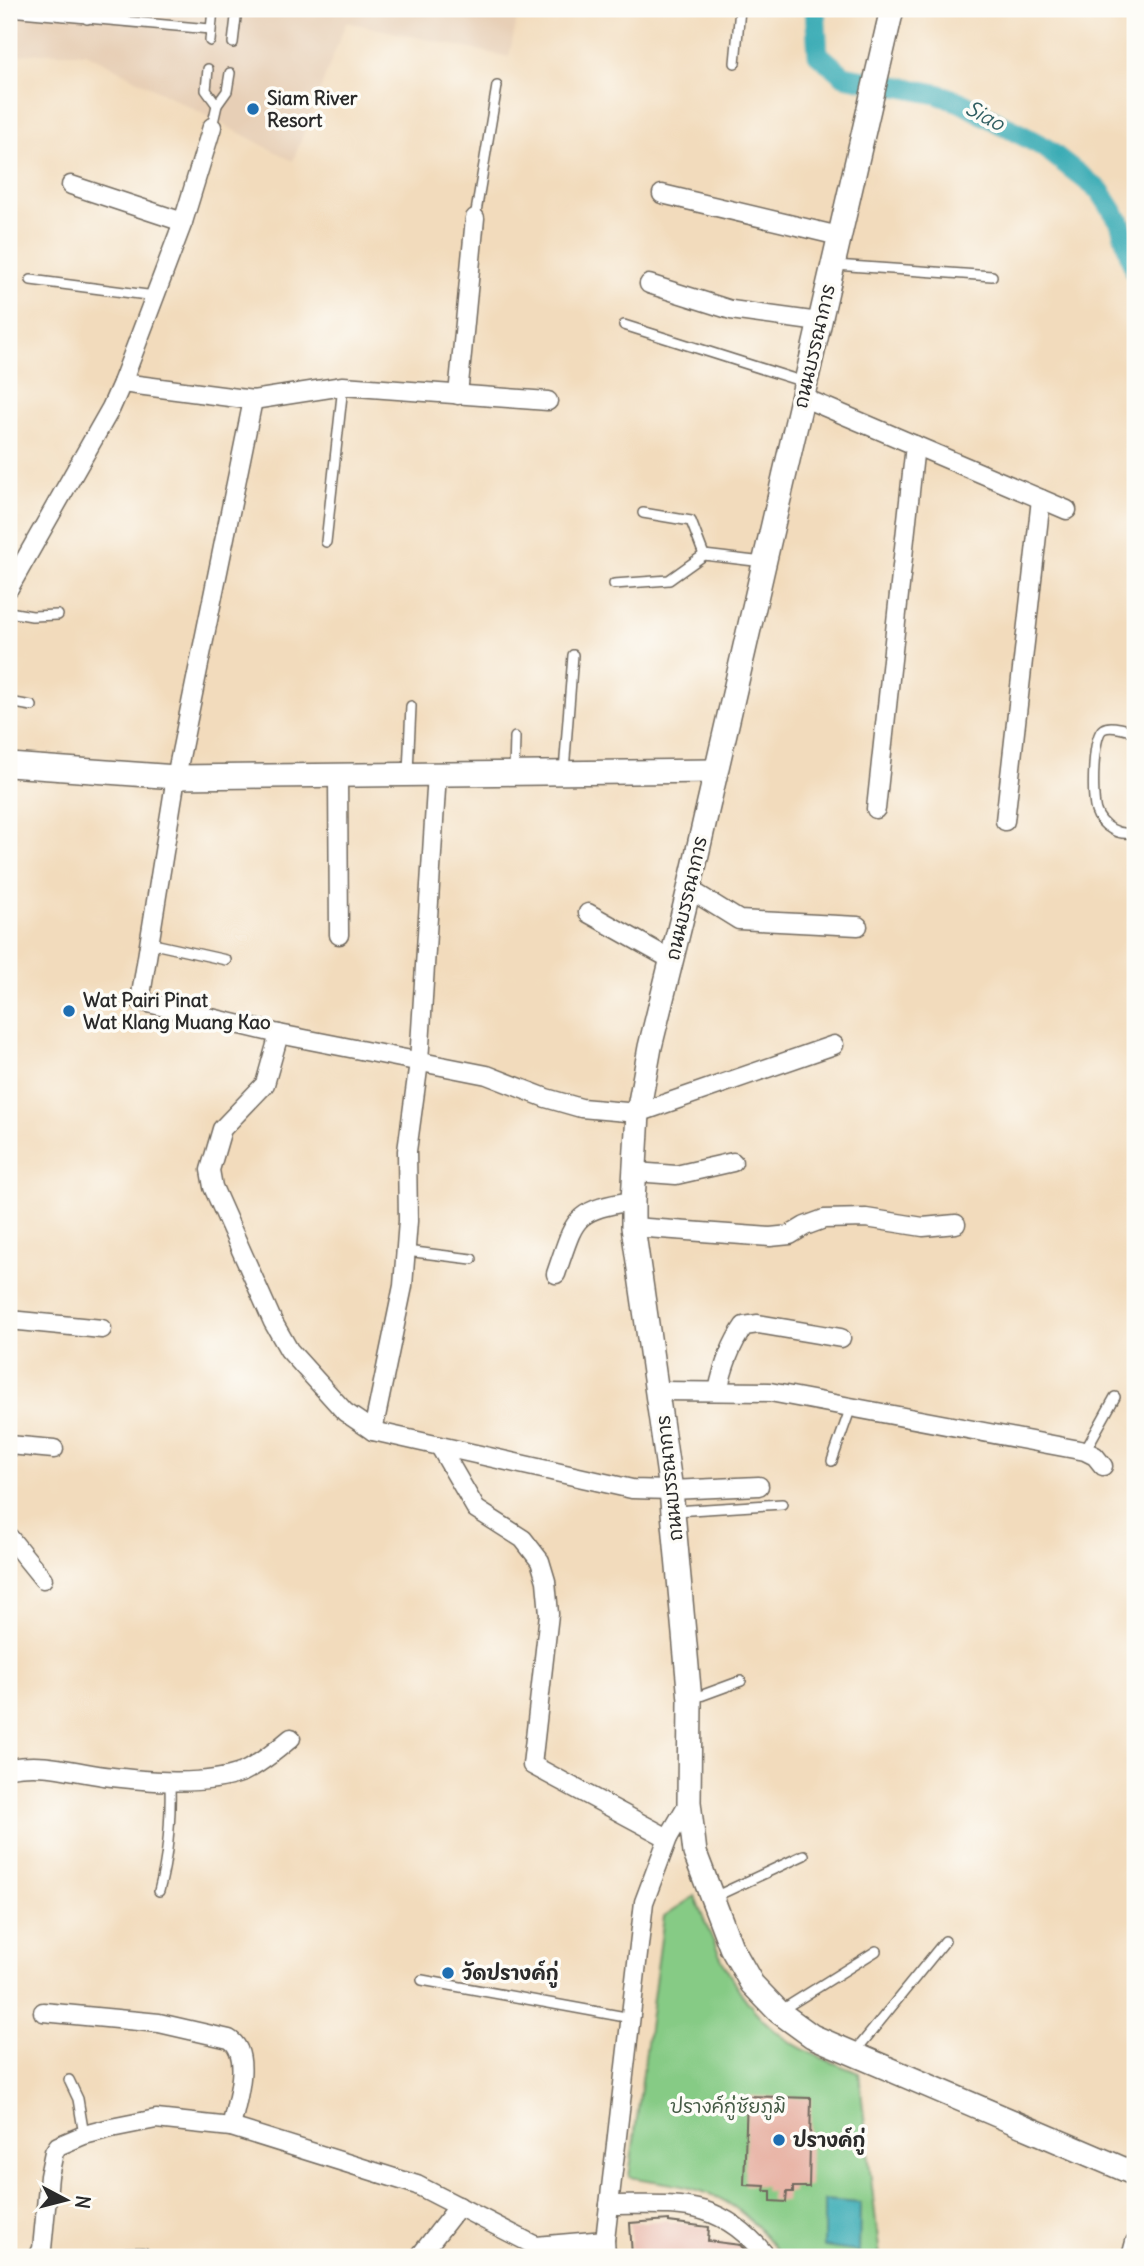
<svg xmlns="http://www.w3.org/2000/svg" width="1144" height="2266" font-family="Delius,'Playpen Sans Thai',sans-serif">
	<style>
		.built { fill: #e7cfb6 }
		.green { fill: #86cb85; stroke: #587b58; stroke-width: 2 }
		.water { fill: #3bacb5; stroke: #336c70; stroke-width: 2 }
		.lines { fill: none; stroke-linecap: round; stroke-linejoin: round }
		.canal { stroke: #3bacb5; stroke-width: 21 }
		.building { fill: #e8b5a7 }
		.service-casing { stroke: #71695e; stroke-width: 12 }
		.minor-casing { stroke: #71695e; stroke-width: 21 }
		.tertiary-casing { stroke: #71695e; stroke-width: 26 }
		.service { stroke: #fff; stroke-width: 9 }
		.minor { stroke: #fff; stroke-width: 18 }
		.tertiary { stroke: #fff; stroke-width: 23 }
		.poi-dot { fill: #1f6fb2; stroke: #fdfcf7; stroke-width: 2.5 }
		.labels { text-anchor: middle; stroke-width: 7; stroke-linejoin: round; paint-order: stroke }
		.poi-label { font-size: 19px; font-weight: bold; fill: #2b2b2b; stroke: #fdfcf7; text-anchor: start }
		.street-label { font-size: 19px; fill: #2b2b2b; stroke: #fdfcf7 }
		.park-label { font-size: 19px; fill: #465b46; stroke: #fdfcf7 }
		.water-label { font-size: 21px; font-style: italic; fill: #315f62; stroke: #fdfcf7 }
	</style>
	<rect width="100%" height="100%" fill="#fdfcf7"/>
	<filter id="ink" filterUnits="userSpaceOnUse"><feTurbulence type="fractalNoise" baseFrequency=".0143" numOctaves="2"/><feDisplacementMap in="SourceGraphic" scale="14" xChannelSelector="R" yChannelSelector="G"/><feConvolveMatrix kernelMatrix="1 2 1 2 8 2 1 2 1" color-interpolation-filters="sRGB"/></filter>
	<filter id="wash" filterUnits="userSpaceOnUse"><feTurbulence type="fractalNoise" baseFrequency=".00686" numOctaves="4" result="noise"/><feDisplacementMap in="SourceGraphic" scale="28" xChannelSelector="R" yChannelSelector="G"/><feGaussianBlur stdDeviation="1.57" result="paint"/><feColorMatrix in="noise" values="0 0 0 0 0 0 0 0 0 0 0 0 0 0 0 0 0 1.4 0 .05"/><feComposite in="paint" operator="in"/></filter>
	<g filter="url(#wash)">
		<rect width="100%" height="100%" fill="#f2dbbc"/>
		<polygon class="built" points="9,9 519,9 509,57 346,22 293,161 86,53 42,53 9,56"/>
		<path class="green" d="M 695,1896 C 715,1949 738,2006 786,2039 C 808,2054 835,2063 859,2073 L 880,2257 L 782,2257 C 733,2191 706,2189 629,2177 L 664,1916 Z"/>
		<polygon class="water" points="824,2200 860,2203 859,2252 824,2247"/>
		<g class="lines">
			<polyline class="canal" points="815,9 818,54 844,76 937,94 960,102 1044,147 1100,191 1120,222 1135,272"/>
		</g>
		<g id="blocks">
			<g class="building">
				<polygon points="747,2096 811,2098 809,2187 793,2187 793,2192 787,2192 786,2202 771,2201 771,2191 764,2191 765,2186 744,2185"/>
				<polygon points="669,2220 669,2222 709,2227 708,2241 740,2245 752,2257 680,2255 632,2257 630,2223"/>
			</g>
		</g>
	</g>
	<g filter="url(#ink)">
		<use href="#blocks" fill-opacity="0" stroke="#71695e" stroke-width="2"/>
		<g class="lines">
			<defs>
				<g id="service">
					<polyline points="9,11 210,29"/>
					<polyline points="87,19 88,9"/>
					<polyline points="210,41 213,9"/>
					<polyline points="233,43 237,9"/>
					<polyline points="735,63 740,9"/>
					<polyline points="208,69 206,90 217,105"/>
					<polyline points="212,127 217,105 227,91 230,73"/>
					<polyline points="475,218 497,86"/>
					<polyline points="835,265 992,276"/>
					<polyline points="31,280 155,296"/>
					<polyline points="624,325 804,382"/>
					<polyline points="643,513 691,521 704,555"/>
					<polyline points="326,542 343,386"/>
					<polyline points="614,584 669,580 704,555 763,562"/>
					<polyline points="9,612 32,616 58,615"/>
					<polyline points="9,702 32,706"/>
					<path d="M 1135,732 C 1126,730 1111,724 1103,729 C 1092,736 1092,798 1096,811 C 1101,826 1120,838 1135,831"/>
					<polyline points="564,771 573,655"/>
					<polyline points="408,772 411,706"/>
					<polyline points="514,772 515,737"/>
					<polyline points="149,943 226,960"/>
					<polyline points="406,1251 472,1259"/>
					<polyline points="1085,1451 1115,1397"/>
					<polyline points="832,1461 851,1407"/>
					<polyline points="675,1511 782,1504"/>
					<polyline points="692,1699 741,1681"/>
					<path d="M 159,1891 C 169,1854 171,1819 170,1781"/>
					<polyline points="712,1898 804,1855"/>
					<polyline points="422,1980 631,2018"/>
					<polyline points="780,2011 876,1951"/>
					<polyline points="854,2053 945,1941"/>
					<polyline points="69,2080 78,2099 84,2135"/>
				</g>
				<g id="minor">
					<polyline points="71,185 183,222"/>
					<polyline points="662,194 839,236"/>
					<polyline points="649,284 731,310 819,322"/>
					<polyline points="122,383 253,400 343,386 548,401"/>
					<polyline points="458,395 475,218"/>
					<polyline points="802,397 1067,510"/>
					<polyline points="253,400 176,777 140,1001 279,1034"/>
					<polyline points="9,588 111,408 122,383 183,222 212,127"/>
					<polyline points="338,775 339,935"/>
					<polyline points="876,809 915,445"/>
					<polyline points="1005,821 1041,499"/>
					<polyline points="689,889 739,920 858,926"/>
					<polyline points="588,913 672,960"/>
					<polyline points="635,1172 676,1175 733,1162"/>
					<polyline points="633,1227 770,1237 790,1235 805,1226 824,1219 866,1218 923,1227 956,1224"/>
					<path d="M 556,1274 C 575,1219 572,1210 633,1201"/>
					<polyline points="9,1320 102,1329"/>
					<polyline points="659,1391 770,1392 1085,1451 1095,1456 1103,1466"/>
					<path d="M 718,1391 C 723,1367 730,1346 744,1326 L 758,1324 L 841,1338"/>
					<polyline points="373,1431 403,1286 408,1221 407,1151 419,1062 437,773"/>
					<polyline points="9,1445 54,1449"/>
					<polyline points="440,1447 476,1509 523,1539 540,1561 546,1581 549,1614 532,1765 668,1838"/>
					<polyline points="759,1486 671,1490 632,1489 373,1431 345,1412 289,1350 273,1322 213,1187 210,1170 222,1129 265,1084 279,1034 487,1075 546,1098 581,1108 638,1113 834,1045"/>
					<polyline points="9,1537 43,1579"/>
					<path d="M 9,1768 C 46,1762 68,1771 104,1776 C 145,1781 204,1787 243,1772 C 260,1764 277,1750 291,1738"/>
					<path d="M 43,2012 L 159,2023 L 229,2039 C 253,2053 236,2104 231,2127"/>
					<path d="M 609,2205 C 678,2205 719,2197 767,2257"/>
					<polyline points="38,2257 42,2249 49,2176 54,2152 58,2146 84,2135 111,2128 156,2119 231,2127 417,2185 536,2246 605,2240"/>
					<polyline points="126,2257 143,2257"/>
					<polyline points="419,2257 459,2206"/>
					<polyline points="606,2257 605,2240 644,1902 668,1838 689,1802"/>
					<polyline points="1131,2257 1135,2242"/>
				</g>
				<g id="tertiary">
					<polyline points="892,9 689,889 650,1047 638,1113 633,1201 633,1227 671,1490 690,1700 689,1802 695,1853 731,1947 752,1984 779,2012 812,2036 1135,2174"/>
					<polyline points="9,765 176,777 716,771"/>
				</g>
			</defs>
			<use href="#service" class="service-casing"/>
			<use href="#minor" class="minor-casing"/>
			<use href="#tertiary" class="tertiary-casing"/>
			<use href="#service" class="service"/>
			<use href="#minor" class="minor"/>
			<use href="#tertiary" class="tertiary"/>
		</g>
	</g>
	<g class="poi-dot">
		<circle cx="253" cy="109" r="7"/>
		<circle cx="69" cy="1011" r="7"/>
		<circle cx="448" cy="1973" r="7"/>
		<circle cx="779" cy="2140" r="7"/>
	</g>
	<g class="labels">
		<g class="poi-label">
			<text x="267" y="105">Siam River<tspan x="267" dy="22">Resort</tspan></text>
			<text x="83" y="1007">Wat Pairi Pinat<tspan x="83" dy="22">Wat Klang Muang Kao</tspan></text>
			<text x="462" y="1980">วัดปรางค์กู่</text>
			<text x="793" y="2147">ปรางค์กู่</text>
		</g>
		<g class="street-label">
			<text transform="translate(814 346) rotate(-77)" y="7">ถนนบรรณาการ</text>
			<text transform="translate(686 898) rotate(-77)" y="7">ถนนบรรณาการ</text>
			<text transform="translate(669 1478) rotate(-96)" y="7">ถนนบรรณาการ</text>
		</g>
		<g class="park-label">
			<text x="728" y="2113">ปรางค์กู่ชัยภูมิ</text>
		</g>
		<g class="water-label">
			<text transform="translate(985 116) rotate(28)" y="7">Siao</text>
		</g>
	</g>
	<rect width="1144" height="2266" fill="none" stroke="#fdfcf7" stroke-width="35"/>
	<g transform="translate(66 2200) rotate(97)" stroke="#fdfcf7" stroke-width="5" paint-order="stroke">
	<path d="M0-5L12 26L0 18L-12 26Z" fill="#2b2b2b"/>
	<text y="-10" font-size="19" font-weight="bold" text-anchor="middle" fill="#2b2b2b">N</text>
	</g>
</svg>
